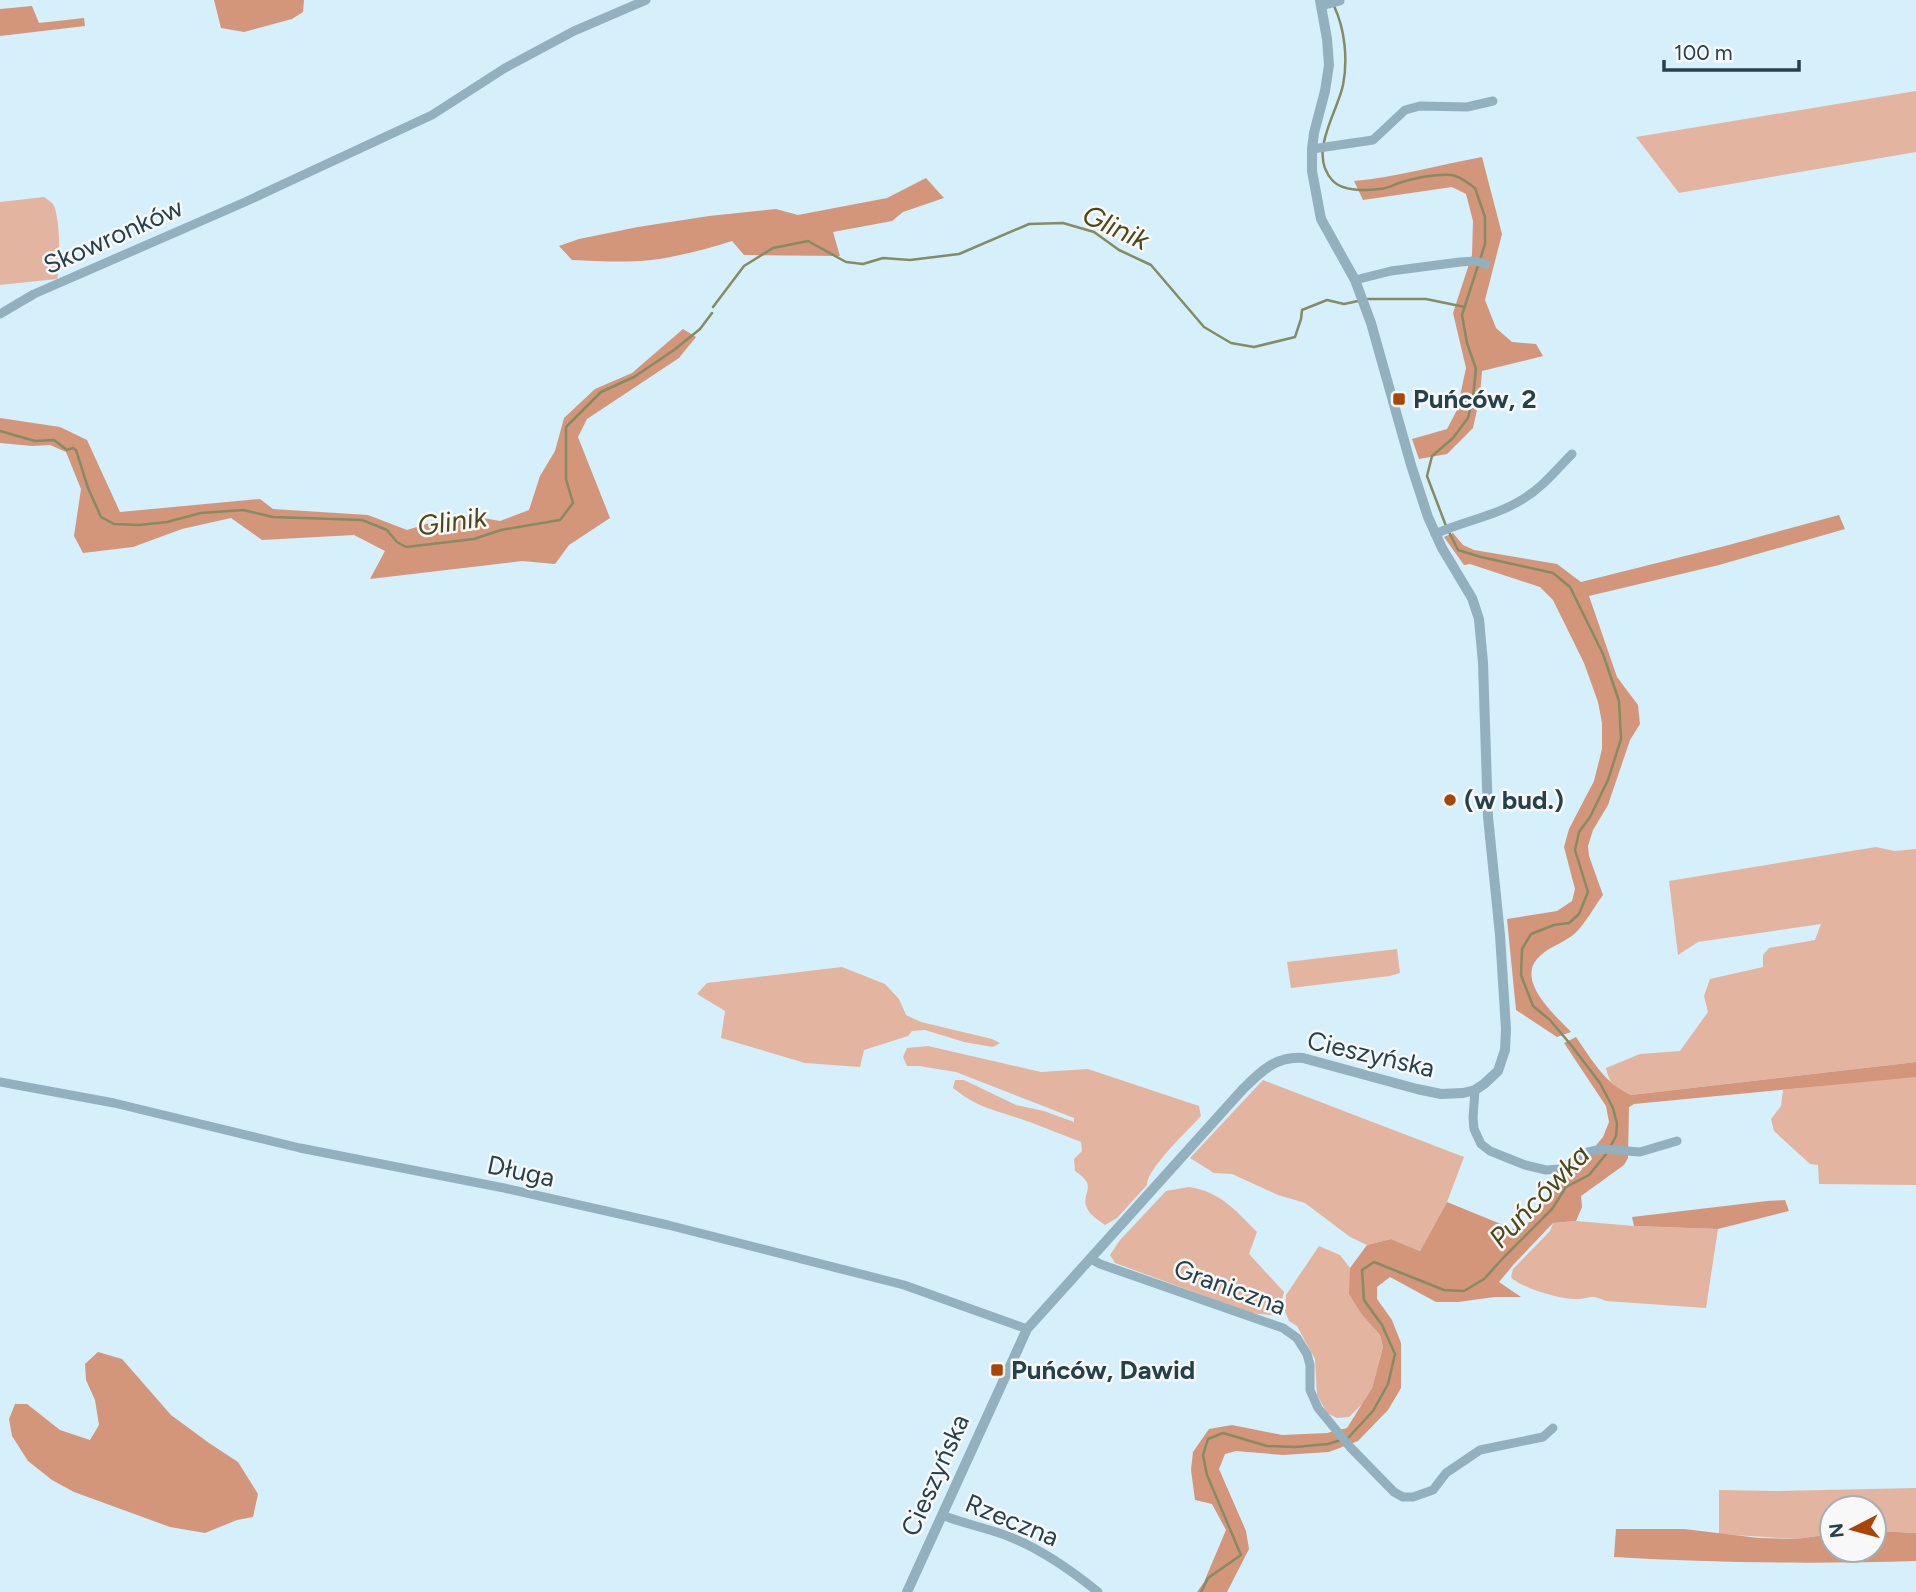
<svg xmlns="http://www.w3.org/2000/svg" width="1916" height="1592" font-family="Figtree,sans-serif">
	<style>
		.green { fill: #e3b5a0 }
		.forest { fill: #d3967a }
		.lines { fill: none; stroke-linecap: round; stroke-linejoin: round }
		.stream { stroke: #858b62; stroke-width: 2.5 }
		.minor { stroke: #92b0bd; stroke-width: 9 }
		.tertiary { stroke: #92b0bd; stroke-width: 10 }
		.poi-dot { fill: #a84607; stroke: #f8f8f8; stroke-width: 2.5 }
		.labels { text-anchor: middle; stroke-width: 5; stroke-linejoin: round; paint-order: stroke }
		.street-label { font-size: 26px; fill: #24414c; stroke: #f8f8f8 }
		.poi-label { font-size: 26px; font-weight: bold; fill: #24414c; stroke: #f8f8f8; text-anchor: start }
		.water-label { font-size: 28px; font-style: italic; fill: #4c4817; stroke: #f8f8f8 }
	</style>
	<rect width="100%" height="100%" fill="#d5effb"/>
	<g class="green">
		<polygon points="1916,91 1916,152 1679,193 1636,137"/>
		<path d="M 44,197 C 47,199 50,201 53,204 C 60,215 61,267 57,279 L 0,285 L 0,202 Z"/>
		<path d="M 1876,847 L 1895,851 L 1916,849 L 1916,1062 L 1631,1095 C 1615,1088 1610,1085 1606,1068 L 1640,1054 L 1680,1051 L 1708,1012 L 1704,996 L 1710,979 L 1763,967 L 1763,955 L 1769,948 L 1815,940 L 1821,924 L 1698,942 L 1678,955 L 1669,881 Z"/>
		<polygon points="1397,949 1400,973 1390,976 1291,988 1287,962"/>
		<polygon points="842,967 885,984 899,999 906,1015 921,1022 992,1039 1000,1043 993,1047 964,1042 925,1030 912,1031 908,1036 864,1050 860,1067 805,1063 721,1038 725,1011 697,994 707,983"/>
		<path d="M 928,1046 L 1041,1072 L 1088,1069 L 1199,1106 L 1201,1116 C 1189,1129 1146,1170 1147,1185 L 1117,1218 L 1105,1225 C 1100,1221 1091,1216 1088,1210 C 1078,1193 1101,1188 1075,1171 L 1074,1159 L 1082,1151 L 1081,1142 C 1060,1134 1039,1125 1018,1118 C 991,1109 977,1107 953,1088 L 955,1080 L 964,1080 L 1016,1105 L 1044,1111 L 1074,1122 L 1074,1118 L 956,1072 L 919,1066 L 907,1066 L 903,1057 L 907,1048 Z"/>
		<polygon points="1903,1077 1916,1077 1916,1185 1819,1184 1818,1165 1810,1164 1774,1131 1771,1119 1781,1106 1783,1090"/>
		<polygon points="1263,1080 1464,1157 1447,1202 1420,1251 1391,1239 1367,1245 1350,1237 1305,1203 1278,1195 1232,1174 1214,1173 1190,1158"/>
		<path d="M 1189,1187 C 1221,1192 1235,1210 1257,1232 L 1249,1254 L 1284,1292 L 1278,1316 L 1251,1313 L 1115,1263 L 1110,1255 L 1120,1240 L 1166,1191 Z"/>
		<path d="M 1576,1221 L 1634,1226 L 1718,1229 L 1706,1308 L 1606,1301 C 1591,1295 1595,1297 1579,1299 C 1565,1301 1520,1288 1511,1277 L 1513,1269 L 1550,1231 L 1553,1223 Z"/>
		<polygon points="1319,1246 1340,1255 1350,1268 1350,1294 1362,1315 1380,1335 1383,1347 1372,1388 1362,1404 1349,1417 1337,1418 1327,1413 1317,1395 1315,1359 1297,1326 1289,1321 1285,1311 1286,1295"/>
		<polygon points="1916,1488 1916,1533 1874,1531 1874,1508 1832,1508 1832,1534 1796,1539 1719,1534 1719,1490 1776,1491"/>
	</g>
	<g class="forest">
		<polygon points="214,0 304,0 303,12 292,19 244,32 221,28"/>
		<polygon points="32,6 39,23 84,18 85,26 0,36 0,9"/>
		<path d="M 1482,157 L 1502,234 L 1485,300 L 1496,328 L 1512,342 L 1536,344 L 1543,356 L 1482,371 L 1480,396 L 1473,428 L 1447,454 L 1419,459 L 1412,439 L 1447,429 L 1457,410 L 1466,368 L 1453,313 L 1472,255 L 1473,221 L 1466,194 L 1452,187 L 1363,200 L 1354,181 C 1397,177 1439,165 1482,157 Z"/>
		<path d="M 926,178 L 944,198 L 903,212 L 892,221 L 833,232 L 840,256 L 744,255 L 732,241 C 706,249 678,257 651,260 C 625,263 598,261 572,260 L 559,246 L 579,239 L 638,227 L 709,216 L 776,209 L 798,215 L 887,198 Z"/>
		<polygon points="683,329 696,337 679,358 587,419 578,437 610,518 569,545 555,564 522,561 370,579 385,551 354,535 262,540 231,518 182,529 133,547 83,553 74,536 81,489 66,452 50,445 32,446 0,443 0,418 60,427 87,440 120,512 260,499 273,509 368,515 407,530 459,514 500,521 529,510 540,476 555,451 564,418 595,389 632,373"/>
		<path d="M 1839,515 L 1845,529 L 1719,565 L 1589,596 L 1617,677 L 1638,705 L 1640,724 L 1630,740 L 1608,805 L 1593,830 L 1588,846 L 1589,856 L 1603,895 C 1594,907 1584,926 1573,935 C 1562,944 1547,947 1537,959 C 1517,982 1556,1016 1571,1032 L 1557,1037 L 1516,1010 L 1507,919 L 1557,911 L 1572,901 L 1575,889 L 1564,847 L 1569,829 L 1594,781 L 1602,749 L 1602,723 L 1598,702 L 1584,663 L 1553,600 L 1540,587 L 1470,564 L 1464,565 L 1444,537 L 1453,533 L 1463,545 L 1474,550 L 1557,564 L 1581,582 L 1725,546 Z"/>
		<path d="M 1576,1037 C 1592,1060 1605,1084 1631,1095 L 1916,1062 L 1916,1077 L 1634,1104 L 1629,1107 L 1628,1158 L 1624,1165 L 1581,1196 L 1582,1207 L 1576,1221 L 1553,1223 L 1514,1264 L 1499,1282 L 1521,1297 L 1495,1297 L 1458,1302 L 1436,1302 L 1390,1277 L 1377,1287 L 1377,1299 L 1392,1320 L 1401,1343 L 1401,1388 L 1388,1410 L 1358,1441 L 1329,1452 L 1283,1455 L 1236,1451 L 1225,1454 L 1219,1469 L 1246,1531 L 1249,1549 L 1227,1592 L 1197,1592 L 1204,1582 L 1226,1530 L 1212,1504 L 1195,1500 L 1191,1470 L 1193,1452 L 1209,1429 L 1232,1425 L 1282,1435 L 1327,1433 L 1347,1428 L 1372,1388 L 1383,1347 L 1380,1335 L 1362,1315 L 1349,1294 L 1350,1268 L 1367,1245 L 1391,1239 L 1420,1251 L 1447,1202 L 1513,1229 L 1524,1229 L 1559,1180 L 1584,1160 L 1603,1137 L 1609,1122 L 1606,1106 L 1564,1043 Z"/>
		<polygon points="1785,1200 1789,1211 1718,1229 1634,1226 1632,1217 1767,1201"/>
		<polygon points="98,1352 122,1359 171,1415 209,1443 238,1462 258,1494 253,1517 237,1520 205,1533 170,1527 74,1492 52,1480 28,1461 12,1436 9,1419 15,1404 27,1404 60,1430 90,1440 99,1425 95,1400 86,1380 85,1364"/>
		<path d="M 1616,1529 L 1684,1529 L 1759,1538 L 1796,1539 L 1832,1534 L 1832,1550 L 1874,1550 L 1874,1531 L 1916,1533 L 1916,1561 C 1815,1564 1715,1563 1614,1557 Z"/>
	</g>
	<g class="lines">
		<g class="stream">
			<path d="M 1334,6 C 1345,29 1348,60 1343,85 C 1337,114 1307,154 1333,181 C 1342,191 1366,191 1379,189 C 1386,189 1393,185 1399,183 C 1415,178 1435,174 1452,175 C 1460,176 1469,184 1475,188 L 1485,217 L 1485,244 L 1462,315 L 1467,343 L 1476,369 L 1473,397 L 1468,418 L 1453,438 L 1432,456 L 1427,476 L 1446,526"/>
			<polyline points="1368,299 1426,299 1465,307"/>
			<polyline points="713,307 744,266 773,248 808,241 846,262 863,264 883,258 910,260 959,254 1029,224 1063,223 1094,232 1119,250 1151,265 1204,327 1231,343 1254,347 1295,337 1301,319 1302,310 1327,300 1344,304 1358,301"/>
			<polyline points="0,431 35,441 54,440 67,450 73,448 76,450 88,488 101,517 114,524 139,525 167,522 201,513 243,510 273,517 362,520 387,530 397,542 406,547 474,539 501,530 560,520 573,503 566,479 566,427 601,392 634,377 674,350 700,329 712,313"/>
			<polyline points="1348,1438 1373,1411 1388,1384 1395,1354 1382,1325 1364,1300 1362,1270 1374,1262 1444,1290 1464,1291 1484,1279 1505,1256 1552,1209 1566,1187 1589,1175 1607,1153 1616,1136 1617,1124 1613,1108 1600,1083 1571,1045 1550,1020 1533,1006 1521,975 1522,949 1531,934 1554,925 1569,923 1579,914 1588,892 1575,850 1579,832 1590,817 1608,780 1621,739 1619,701 1603,654 1570,587 1553,573 1481,557 1458,550 1449,532"/>
			<polyline points="1201,1592 1208,1578 1241,1555 1207,1475 1203,1455 1208,1439 1223,1433 1267,1446 1295,1447 1328,1444 1341,1440"/>
		</g>
		<g class="minor">
			<polyline points="1321,6 1340,1"/>
			<polyline points="1312,149 1373,140 1405,110 1420,106 1467,107 1493,101"/>
			<polyline points="1355,280 1391,271 1460,262 1476,261 1486,264"/>
			<polyline points="0,314 34,294 245,202 432,115 505,68 574,31 646,0"/>
			<path d="M 1435,534 C 1464,521 1496,516 1523,499 C 1543,487 1556,470 1572,454"/>
			<polyline points="0,1082 114,1103 300,1148 504,1188 668,1225 904,1285 1027,1329"/>
			<polyline points="1475,1090 1473,1118 1474,1129 1481,1144 1490,1151 1525,1165 1546,1170 1560,1169 1588,1152 1602,1149 1640,1152 1677,1141"/>
			<polyline points="1091,1259 1100,1264 1283,1328 1297,1338 1307,1354 1310,1365 1310,1390 1318,1408 1350,1447 1394,1492 1403,1497 1413,1497 1433,1490 1446,1473 1480,1450 1543,1437 1553,1428"/>
			<path d="M 942,1515 C 964,1524 988,1528 1010,1537 C 1043,1550 1071,1570 1098,1592"/>
		</g>
		<path class="tertiary" d="M 907,1592 L 1027,1329 L 1243,1089 C 1261,1071 1276,1056 1303,1058 L 1417,1089 L 1441,1094 L 1463,1093 L 1475,1090 L 1484,1084 L 1498,1071 L 1505,1050 L 1506,1029 L 1500,935 L 1488,817 L 1483,663 L 1479,619 L 1472,598 L 1442,548 L 1428,517 L 1411,465 L 1371,323 L 1355,280 L 1321,219 L 1312,171 L 1312,149 L 1314,133 L 1325,91 L 1329,65 L 1327,39 L 1320,0"/>
	</g>
	<g class="poi-dot">
		<rect x="1392" y="392" width="14" height="14" rx="3.5"/>
		<circle cx="1450" cy="800" r="7"/>
		<rect x="990" y="1363" width="14" height="14" rx="3.5"/>
	</g>
	<g class="labels">
		<g class="street-label">
			<text transform="translate(113 236) rotate(-24)" y="9">Skowronków</text>
			<text transform="translate(1371 1054) rotate(13)" y="9">Cieszyńska</text>
			<text transform="translate(521 1171) rotate(12)" y="9">Długa</text>
			<text transform="translate(1230 1287) rotate(20)" y="9">Graniczna</text>
			<text transform="translate(935 1475) rotate(-66)" y="9">Cieszyńska</text>
			<text transform="translate(1012 1520) rotate(22)" y="9">Rzeczna</text>
		</g>
		<g class="poi-label">
			<text x="1413" y="408">Puńców, 2</text>
			<text x="1464" y="809">(w bud.)</text>
			<text x="1011" y="1379">Puńców, Dawid</text>
		</g>
		<g class="water-label">
			<text transform="translate(1116 227) rotate(25)" y="10">Glinik</text>
			<text transform="translate(452 521) rotate(-8)" y="10">Glinik</text>
			<text transform="translate(1539 1196) rotate(-46)" y="10">Puńcówka</text>
		</g>
	</g>
	<g transform="translate(1853 1529) rotate(264)"><circle r="33" fill="#f8f8f8" stroke="#a3afb3" stroke-width="2"/>
	<path d="M0-5L12 26L0 18L-12 26Z" fill="#a84607"/>
	<text y="-10" font-size="19" font-weight="bold" text-anchor="middle" fill="#24414c">N</text>
	</g>
	<path d="M1664 60v10h135v-10" fill="none" stroke="#24414c" stroke-width="3.5"/>
	<text x="1674" y="60" font-size="21" fill="#24414c" stroke="#f8f8f8" stroke-width="5" paint-order="stroke">100 m</text>
</svg>
